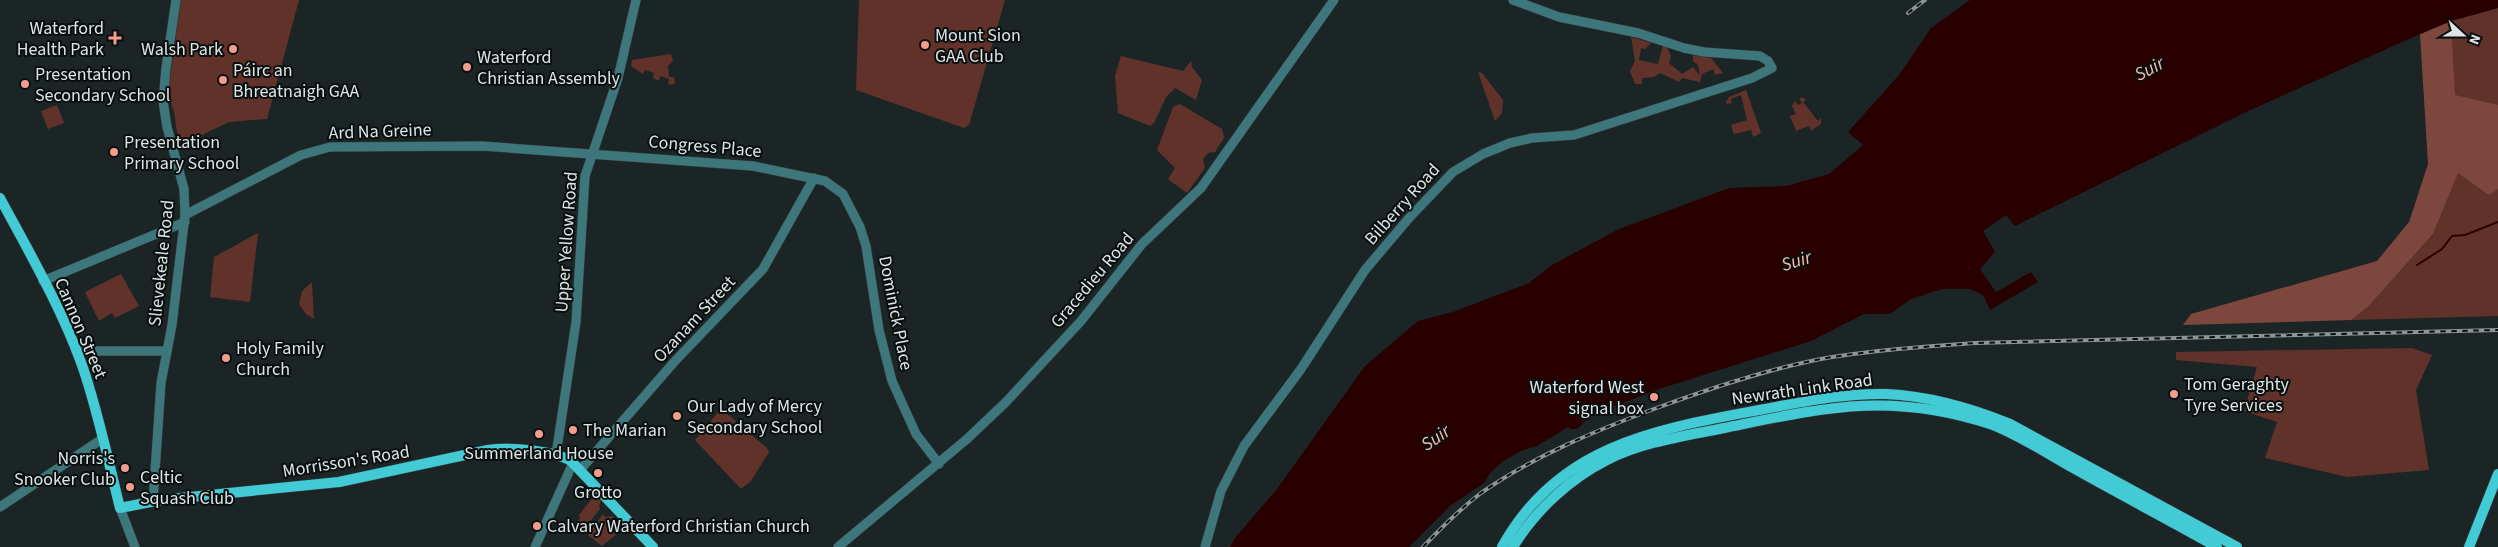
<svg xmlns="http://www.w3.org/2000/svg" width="2498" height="547" font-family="'Source Sans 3',sans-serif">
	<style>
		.green { fill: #61322a }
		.forest { fill: #7d473e }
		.water { fill: #290000 }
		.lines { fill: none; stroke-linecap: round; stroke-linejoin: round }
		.stream { stroke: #290000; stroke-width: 2 }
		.minor-casing { stroke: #374041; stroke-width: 10 }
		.major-casing { stroke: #374041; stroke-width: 11 }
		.minor { stroke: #3d777b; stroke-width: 9 }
		.major { stroke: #42cbd5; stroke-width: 10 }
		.rail-casing { stroke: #8e9596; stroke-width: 4 }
		.rail { stroke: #090e0e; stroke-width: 2; stroke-dasharray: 5.5; stroke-linecap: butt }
		.poi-dot { fill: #f49d8d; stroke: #090e0e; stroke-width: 2 }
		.labels { text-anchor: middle; stroke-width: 4; stroke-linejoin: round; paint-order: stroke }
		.poi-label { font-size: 18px; fill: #dfe5e6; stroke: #090e0e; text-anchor: start }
		.street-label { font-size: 18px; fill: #dfe5e6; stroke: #090e0e }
		.water-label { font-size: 19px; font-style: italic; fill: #fdb7aa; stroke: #090e0e }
	</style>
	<rect width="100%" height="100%" fill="#1c2526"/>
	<g class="green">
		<polygon points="181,0 299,0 267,119 229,122 179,146 174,112 168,93"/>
		<polygon points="859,0 1005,0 969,125 964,128 856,90"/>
		<polygon points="2498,8 2498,316 2351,320 2369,306 2433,234 2458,172 2451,21"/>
		<polygon points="1631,37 1651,43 1645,49 1641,48 1639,60 1658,64 1663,45 1667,47 1671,56 1669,63 1682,74 1693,67 1700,76 1698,65 1693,61 1693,55 1711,58 1723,73 1715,75 1713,69 1702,74 1700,82 1682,78 1679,82 1660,73 1654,77 1642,78 1642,84 1635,84 1630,71 1635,61"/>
		<polygon points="671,54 673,61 668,66 669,77 674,77 675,83 672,85 668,84 669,79 660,76 659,81 653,78 654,73 645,70 643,74 631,66 632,60"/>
		<polygon points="1121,56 1183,71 1191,61 1192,67 1202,80 1196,100 1175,88 1166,97 1154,123 1150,126 1118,113 1115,76"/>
		<polygon points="1478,72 1482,73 1503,100 1502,113 1495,121"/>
		<polygon points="1746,90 1761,133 1753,137 1751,130 1734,134 1731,125 1747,120 1741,95 1731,99 1732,103 1727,104 1726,102 1729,97"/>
		<polygon points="1803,97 1806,100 1803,102 1818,121 1821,118 1821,124 1811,131 1809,126 1796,131 1790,116 1796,114 1792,106 1795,101 1798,105 1802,103 1799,99"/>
		<polygon points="1180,104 1222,129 1224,138 1215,152 1208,153 1203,159 1205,168 1187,193 1168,179 1175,168 1157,150 1173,107"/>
		<polygon points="57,105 64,123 48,129 41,111"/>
		<polygon points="258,233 250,302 210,297 214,257"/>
		<polygon points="121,274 139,306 115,318 112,313 99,321 85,292"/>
		<polygon points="312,282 314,319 306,314 299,304 302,291"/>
		<polygon points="2412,348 2432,355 2416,390 2429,470 2347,477 2265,458 2277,422 2244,411 2257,367 2176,360 2176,352"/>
		<polygon points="719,411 724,411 767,448 769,452 751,481 741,489 695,440"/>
		<polygon points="594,496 601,501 599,506 600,509 584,529 576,525 580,518 579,515"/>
		<polygon points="603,514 605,517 612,516 624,528 602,546 588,535"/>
	</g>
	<polygon class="forest" points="2451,21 2455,95 2498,105 2498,189 2489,195 2458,173 2433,234 2369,306 2351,320 2183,325 2191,314 2377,261 2409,222 2428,164 2420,34"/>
	<polygon class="water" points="1970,0 2498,0 2498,8 2451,21 2411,38 2246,112 2015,226 2006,215 1983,231 1995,252 1980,269 1996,292 2031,272 2038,282 1990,310 1983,295 1970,289 1942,289 1911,299 1890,314 1864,314 1811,341 1659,389 1591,415 1577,429 1571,429 1568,427 1537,446 1523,450 1503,461 1490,473 1484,483 1450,506 1409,547 1230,547 1235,538 1277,489 1365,366 1418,321 1453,312 1529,283 1552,265 1619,229 1729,188 1786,186 1829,174 1863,145 1848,132 1899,75 1931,28"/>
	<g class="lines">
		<polyline class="stream" points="2417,265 2442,249 2452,236 2465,235 2498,222"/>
		<defs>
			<g id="minor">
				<polyline points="185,215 301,155 330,147 482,146 753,166 825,181 843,194 860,227 866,246 879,330 892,381 916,434 939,464"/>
				<polyline points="43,281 185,222"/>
				<polyline points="76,351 167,351"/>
				<polyline points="556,455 576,322 585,176 618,78 636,0"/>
				<polyline points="581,469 675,361 763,269 814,178"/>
				<polyline points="153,501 161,383 172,325 185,215 184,189 167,127 163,101 166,68 176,0"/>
				<polyline points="0,507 102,439"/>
				<polyline points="120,508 135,547"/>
				<polyline points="535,547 573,463"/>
				<polyline points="838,547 967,439 1006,402 1081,321 1142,244 1201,188 1334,0"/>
				<polyline points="1205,547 1221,491 1244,446 1301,369 1365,270 1409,218 1453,172 1483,154 1510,143 1532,138 1574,135 1752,78 1772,68 1768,61 1760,56 1704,52 1684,48 1638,33 1559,17 1513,0"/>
			</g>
			<g id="major">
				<path d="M 0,198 C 29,252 61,307 82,365 C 98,411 108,460 120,508 L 161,500 L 339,482 L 488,450 C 508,447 553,450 571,461 L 653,547"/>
				<path d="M 1502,547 C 1557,447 1652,430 1754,411 C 1797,403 1842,393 1886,394 C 1929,396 1971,408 2010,424 L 2237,547"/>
				<path d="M 1513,547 C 1535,511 1569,479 1607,460 C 1642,442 1685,436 1724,428 C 1823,408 1889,391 1990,424 C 2018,434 2046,453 2073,468 C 2121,495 2169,520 2217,547"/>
				<polyline points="2469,547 2498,474"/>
			</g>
		</defs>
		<use href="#minor" class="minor-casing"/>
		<use href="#major" class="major-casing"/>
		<use href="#minor" class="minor"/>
		<use href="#major" class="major"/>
		<defs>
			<g id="rail">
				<polyline points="1908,13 1925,0"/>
				<path d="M 1423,547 C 1441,528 1460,509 1481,493 C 1534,456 1595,431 1654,409 C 1708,389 1764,370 1821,359 C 1871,350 1924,347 1975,343 L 2498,330"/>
			</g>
		</defs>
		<use href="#rail" class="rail-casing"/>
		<use href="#rail" class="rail"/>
	</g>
	<g class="poi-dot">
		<path d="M112.5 30.5h5v5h5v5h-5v5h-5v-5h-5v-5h5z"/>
		<circle cx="925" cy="45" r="5"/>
		<circle cx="233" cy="49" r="5"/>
		<circle cx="467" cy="67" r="5"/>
		<circle cx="223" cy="80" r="5"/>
		<circle cx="25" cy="84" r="5"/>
		<circle cx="114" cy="152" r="5"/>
		<circle cx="226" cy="358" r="5"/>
		<circle cx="2174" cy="394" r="5"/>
		<circle cx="1654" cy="397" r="5"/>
		<circle cx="677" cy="416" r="5"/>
		<circle cx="573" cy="430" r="5"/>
		<circle cx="539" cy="434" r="5"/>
		<circle cx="125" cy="468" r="5"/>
		<circle cx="598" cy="473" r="5"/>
		<circle cx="130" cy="487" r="5"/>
		<circle cx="537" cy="526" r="5"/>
	</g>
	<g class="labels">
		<g class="poi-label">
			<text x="104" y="34" text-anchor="end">Waterford<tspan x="104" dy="21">Health Park</tspan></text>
			<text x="935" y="41">Mount Sion<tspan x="935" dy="21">GAA Club</tspan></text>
			<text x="223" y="55" text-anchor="end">Walsh Park</text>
			<text x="477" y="63">Waterford<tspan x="477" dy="21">Christian Assembly</tspan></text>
			<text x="233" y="76">Páirc an<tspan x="233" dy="21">Bhreatnaigh GAA</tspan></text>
			<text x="35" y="80">Presentation<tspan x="35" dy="21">Secondary School</tspan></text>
			<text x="124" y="148">Presentation<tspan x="124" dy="21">Primary School</tspan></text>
			<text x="236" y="354">Holy Family<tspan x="236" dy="21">Church</tspan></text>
			<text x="2184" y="390">Tom Geraghty<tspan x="2184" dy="21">Tyre Services</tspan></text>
			<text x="1644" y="393" text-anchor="end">Waterford West<tspan x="1644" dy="21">signal box</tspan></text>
			<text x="687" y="412">Our Lady of Mercy<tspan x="687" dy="21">Secondary School</tspan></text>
			<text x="583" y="436">The Marian</text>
			<text x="539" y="459" text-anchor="middle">Summerland House</text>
			<text x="115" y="464" text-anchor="end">Norris's<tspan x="115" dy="21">Snooker Club</tspan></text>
			<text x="140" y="483">Celtic<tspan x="140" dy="21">Squash Club</tspan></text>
			<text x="598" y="498" text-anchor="middle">Grotto</text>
			<text x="547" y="532">Calvary Waterford Christian Church</text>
		</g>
		<g class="street-label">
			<text transform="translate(380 131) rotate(-2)" y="6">Ard Na Greine</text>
			<text transform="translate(705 146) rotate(5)" y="6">Congress Place</text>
			<text transform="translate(1402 204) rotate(-48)" y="6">Bilberry Road</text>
			<text transform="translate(566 242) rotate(-86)" y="6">Upper Yellow Road</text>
			<text transform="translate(161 263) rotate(-84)" y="6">Slievekeale Road</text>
			<text transform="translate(1092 280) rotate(-50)" y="6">Gracedieu Road</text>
			<text transform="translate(896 313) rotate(79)" y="6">Dominick Place</text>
			<text transform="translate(694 319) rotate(-47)" y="6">Ozanam Street</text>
			<text transform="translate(81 328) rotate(67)" y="6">Cannon Street</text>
			<text transform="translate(1802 389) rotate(-8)" y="6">Newrath Link Road</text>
			<text transform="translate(346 461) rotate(-9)" y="6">Morrisson's Road</text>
		</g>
		<g class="water-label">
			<text transform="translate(2149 68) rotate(-28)" y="7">Suir</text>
			<text transform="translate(1796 260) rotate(-17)" y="7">Suir</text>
			<text transform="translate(1435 437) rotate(-35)" y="7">Suir</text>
		</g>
	</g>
	<g transform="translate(2463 35) rotate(111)" stroke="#090e0e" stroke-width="4" paint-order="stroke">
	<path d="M0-4L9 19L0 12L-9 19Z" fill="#dfe5e6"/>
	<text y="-8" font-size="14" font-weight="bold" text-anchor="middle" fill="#dfe5e6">N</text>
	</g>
</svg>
